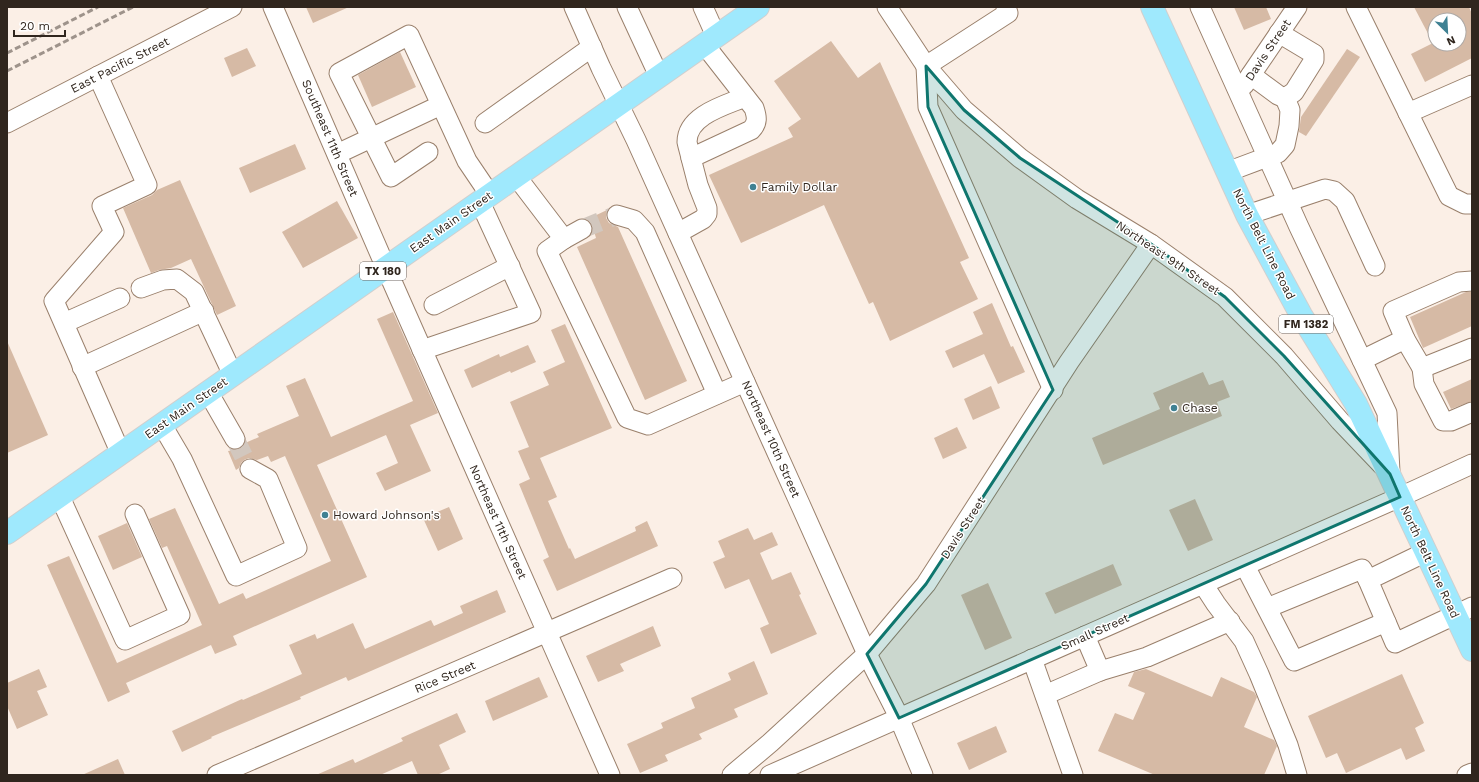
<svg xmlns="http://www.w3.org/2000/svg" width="1479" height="782" font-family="'Work Sans',sans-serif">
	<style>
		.building { fill: #d6baa5; fill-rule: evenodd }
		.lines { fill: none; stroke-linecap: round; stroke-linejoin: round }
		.minor-tunnel { stroke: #d2c7be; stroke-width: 19; stroke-dasharray: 19 10; stroke-linecap: butt }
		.minor-casing { stroke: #9a806c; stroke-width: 21 }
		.major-casing { stroke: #d1cfce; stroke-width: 24 }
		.minor { stroke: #fff; stroke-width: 19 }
		.major { stroke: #9fe9fd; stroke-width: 22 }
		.rail { stroke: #9e938b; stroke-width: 3; stroke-dasharray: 6 3; stroke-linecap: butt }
		.marked { fill: #0f766e; fill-opacity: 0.2; stroke: #0f766e; stroke-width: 3; stroke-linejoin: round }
		.poi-dot { fill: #3f8193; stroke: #fff; stroke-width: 1.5 }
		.labels { text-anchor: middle; stroke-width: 3; stroke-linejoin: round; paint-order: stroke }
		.shield { fill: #fff; stroke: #6e6762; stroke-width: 1 }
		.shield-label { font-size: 11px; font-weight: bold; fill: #30261e }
		.street-label { font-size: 12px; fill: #30261e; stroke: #fff }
		.poi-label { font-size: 12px; fill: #30261e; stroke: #fff; text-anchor: start }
	</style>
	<rect width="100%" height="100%" fill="#fbefe6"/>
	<g class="building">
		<polygon points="306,7 349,7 313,23"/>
		<polygon points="1234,7 1266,7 1271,19 1244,30"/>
		<path d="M 1414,7 L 1469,7 L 1472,14 L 1472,58 L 1425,82 L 1411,54 L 1433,43 ZM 1435,20 L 1459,20 L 1459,44 L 1435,44 Z"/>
		<polygon points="831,41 858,78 880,62 969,258 960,262 978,299 890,341 873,302 869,304 824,205 741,243 709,175 793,137 788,128 801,119 774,81"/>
		<polygon points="247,48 256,66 232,77 224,58"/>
		<polygon points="1347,49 1360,57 1306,136 1299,132 1301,117"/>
		<polygon points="400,52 416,87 372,107 358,75"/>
		<polygon points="295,144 306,169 250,193 239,168"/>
		<polygon points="180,180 236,306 217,315 191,259 171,268 159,270 151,273 123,208 152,195 157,190"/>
		<polygon points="337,201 358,238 303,268 282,232"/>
		<polygon points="607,210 606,218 609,223 618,227 687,381 645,400 577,247 596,238 592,224 588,219"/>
		<polygon points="1466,292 1472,292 1472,326 1423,348 1410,317"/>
		<polygon points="992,303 1011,347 1013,346 1025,372 998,384 984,354 953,368 945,351 983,334 973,312"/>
		<polygon points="393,312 438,413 410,425 431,471 385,491 376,473 398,463 386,435 317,465 367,577 233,636 237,645 215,654 211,645 126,683 130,692 108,702 47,565 69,556 117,663 202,625 167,546 162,548 149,519 175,508 219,604 243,593 246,599 331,561 285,456 271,462 268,456 257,460 249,458 244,460 241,463 239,468 236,470 228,451 240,449 245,443 259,437 257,434 299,416 286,386 305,378 331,437 413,401 377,319"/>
		<polygon points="565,324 612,428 540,458 557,497 548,501 569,549 570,548 575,559 636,531 635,527 647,521 658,546 557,591 543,560 549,557 519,484 530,479 518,451 529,447 510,402 549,385 543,372 565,362 551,330"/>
		<polygon points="7,341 48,435 7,453"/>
		<polygon points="528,345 536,362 511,373 510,371 472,388 464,370 499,354 500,357"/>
		<polygon points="1203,372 1209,385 1223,380 1230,397 1217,402 1222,416 1103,465 1092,438 1160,409 1153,393"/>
		<polygon points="1472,379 1472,401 1451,409 1443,392"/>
		<polygon points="991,386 1000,408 973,420 964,399"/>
		<polygon points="957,427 967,448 943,459 934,438"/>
		<polygon points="1195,499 1213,540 1188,551 1169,510"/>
		<polygon points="449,507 463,539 438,551 423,518"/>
		<polygon points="127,523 142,557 113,570 98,536"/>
		<polygon points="748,528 754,540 772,532 778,545 760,553 772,580 791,572 801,594 799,595 817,634 771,654 760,628 769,624 749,579 725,589 713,562 725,557 718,541"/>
		<polygon points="1113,564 1122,585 1055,614 1045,593"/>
		<polygon points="988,583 1012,638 985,650 961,595"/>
		<polygon points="497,590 506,612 348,681 346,677 300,697 301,699 211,737 212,738 182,752 172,731 242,699 243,700 302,674 289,645 315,634 317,639 353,623 365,649 431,620 434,626 463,613 460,606"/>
		<polygon points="653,626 661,646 620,664 624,671 598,682 586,656"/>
		<polygon points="754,661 768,694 734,709 738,717 699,734 702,739 665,755 668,761 640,773 627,744 663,728 661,723 695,708 691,698 731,680 728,673"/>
		<polygon points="39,669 47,687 37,691 48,715 17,729 7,706 7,683"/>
		<polygon points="1146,669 1212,697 1221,677 1254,692 1257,697 1244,727 1274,740 1277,746 1264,775 1155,775 1098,751 1115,713 1133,720 1145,693 1128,686 1134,672"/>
		<polygon points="1402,674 1424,723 1415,728 1425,751 1406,760 1401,748 1346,773 1337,753 1326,758 1308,716"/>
		<polygon points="539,677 548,697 493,721 485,701"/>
		<polygon points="457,713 466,732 439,745 450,769 437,775 418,775 412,761 380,775 316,775 353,759 355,763 403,741 401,738"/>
		<polygon points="996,726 1007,752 969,770 957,743"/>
		<polygon points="118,759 125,775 82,775"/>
	</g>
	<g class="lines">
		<g class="minor-tunnel">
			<polyline points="582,229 617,215"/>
			<polyline points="235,439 250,469"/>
		</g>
		<defs>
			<g id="minor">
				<polyline points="273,7 386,268 610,775"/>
				<polyline points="574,7 601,68 636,140 800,504 867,654 897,713 923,775"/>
				<polyline points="627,7 659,76"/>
				<polyline points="703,7 716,36"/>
				<polyline points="887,7 926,66 964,110 1020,158 1077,199 1151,244 1225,297 1284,356 1340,421 1382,465"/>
				<polyline points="1006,7 1008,13 926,66 928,107 1053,390"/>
				<polyline points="1200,7 1299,227 1387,413 1390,472"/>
				<polyline points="1356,7 1449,196 1465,204 1472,204"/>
				<polyline points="1251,75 1278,95 1285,98 1294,92 1314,60 1314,54 1279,33"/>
				<polyline points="98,76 147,185 102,206 114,232 54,301 121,454"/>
				<polyline points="1244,85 1297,7"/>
				<polyline points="1408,113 1472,85"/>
				<polyline points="7,123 232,7"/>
				<polyline points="485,123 592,47"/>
				<polyline points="428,152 391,177 339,73 409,35 467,161 490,195"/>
				<polyline points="337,154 441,105"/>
				<path d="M 691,158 C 690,153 688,147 687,142 C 687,115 726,105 745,97"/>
				<polyline points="1227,172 1278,153 1285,145 1289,126 1290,110 1285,98"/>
				<polyline points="516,176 564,239 547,251 627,418 648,425 745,382"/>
				<polyline points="617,215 634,220 645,232 717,394"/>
				<polyline points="1247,215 1325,189 1334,191 1345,201 1375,266"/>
				<path d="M 678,233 L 703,219 L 707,214 L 707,208 L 698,185 L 691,158 L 751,130 C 758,123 757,117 754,108 L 704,44"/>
				<polyline points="564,239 582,229"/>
				<polyline points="141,288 163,280 177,279 194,292 233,375"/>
				<polyline points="434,305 510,266"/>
				<polyline points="64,323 120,298"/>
				<polyline points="1405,339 1393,311 1459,282 1472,281"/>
				<polyline points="422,350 531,313 480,202"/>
				<polyline points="1362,360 1405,339 1422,368 1472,348"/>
				<polyline points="82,367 204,311"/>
				<polyline points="1422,368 1424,384 1443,421 1451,421 1472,412"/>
				<polyline points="208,392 235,439"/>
				<polyline points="162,425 182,459 236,576 297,548 268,479 250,469"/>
				<polyline points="60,497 125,640 180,615 135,514"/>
				<polyline points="1426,552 1368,580 1395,643 1472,607"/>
				<polyline points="1245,566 1294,661 1386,622"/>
				<polyline points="1203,584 1216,604 1244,641 1259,674 1288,745 1297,775"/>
				<polyline points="1267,608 1362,569 1368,580"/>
				<polyline points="1085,636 1100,671"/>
				<polyline points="1032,659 1073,775"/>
				<polyline points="1045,695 1100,671 1147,657 1230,621"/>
				<polyline points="217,775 672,578"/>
				<polyline points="732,775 770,743 867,654 926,584 1069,362 1151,244"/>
				<polyline points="770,775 1400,497 1472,464"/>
				<polyline points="1467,775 1472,773"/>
			</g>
			<g id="major">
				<polyline points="1152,7 1247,215 1301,315 1356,404 1472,650"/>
				<polyline points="7,533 758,7"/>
			</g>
		</defs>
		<use href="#minor" class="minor-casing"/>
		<use href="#major" class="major-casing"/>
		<use href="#minor" class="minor"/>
		<use href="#major" class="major"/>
		<g class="rail">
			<polyline points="7,53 98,7"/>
			<polyline points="7,71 133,7"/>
		</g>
	</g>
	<path class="marked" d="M 926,66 L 964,110 L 1020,158 L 1151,244 L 1225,297 L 1284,356 L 1390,474 L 1400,497 L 899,718 L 867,654 L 926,584 L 1053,390 L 928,107 Z"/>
	<g class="poi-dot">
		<circle cx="753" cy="187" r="4"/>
		<circle cx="1174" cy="408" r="4"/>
		<circle cx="325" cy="515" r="4"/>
	</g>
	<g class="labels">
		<g class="shield">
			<rect x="360" y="262" width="46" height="18" rx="3"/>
			<rect x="1279" y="315" width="54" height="18" rx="3"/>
		</g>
		<g class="shield-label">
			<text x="383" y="275">TX 180</text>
			<text x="1306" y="328">FM 1382</text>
		</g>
		<g class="street-label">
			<text transform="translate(1268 50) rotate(-56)" y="4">Davis Street</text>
			<text transform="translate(120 65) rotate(-27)" y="4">East Pacific Street</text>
			<text transform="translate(330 138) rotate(67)" y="4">Southeast 11th Street</text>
			<text transform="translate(451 222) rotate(-35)" y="4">East Main Street</text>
			<text transform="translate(1264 244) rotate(63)" y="4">North Belt Line Road</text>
			<text transform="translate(1168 258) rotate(34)" y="4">Northeast 9th Street</text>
			<text transform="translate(186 408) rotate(-35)" y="4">East Main Street</text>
			<text transform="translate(771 439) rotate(66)" y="4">Northeast 10th Street</text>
			<text transform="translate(498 522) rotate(66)" y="4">Northeast 11th Street</text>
			<text transform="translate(963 528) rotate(-57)" y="4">Davis Street</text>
			<text transform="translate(1430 562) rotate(65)" y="4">North Belt Line Road</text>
			<text transform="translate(1095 632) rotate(-24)" y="4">Small Street</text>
			<text transform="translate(445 677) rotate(-23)" y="4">Rice Street</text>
		</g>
		<g class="poi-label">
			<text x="761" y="191">Family Dollar</text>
			<text x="1182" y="412">Chase</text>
			<text x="333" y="519">Howard Johnson's</text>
		</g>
	</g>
	<rect width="1479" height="782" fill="none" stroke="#30261e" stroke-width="16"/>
	<g transform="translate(1447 32) rotate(156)"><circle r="19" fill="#ffffff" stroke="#aca8a5"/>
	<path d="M0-3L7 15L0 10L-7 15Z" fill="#3f8193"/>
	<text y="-6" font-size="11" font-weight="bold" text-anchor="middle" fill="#30261e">N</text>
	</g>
	<path d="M14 30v6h51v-6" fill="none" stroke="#30261e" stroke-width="2"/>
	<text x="20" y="30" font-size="12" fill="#30261e" stroke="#ffffff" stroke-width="3" paint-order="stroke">20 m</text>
</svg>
